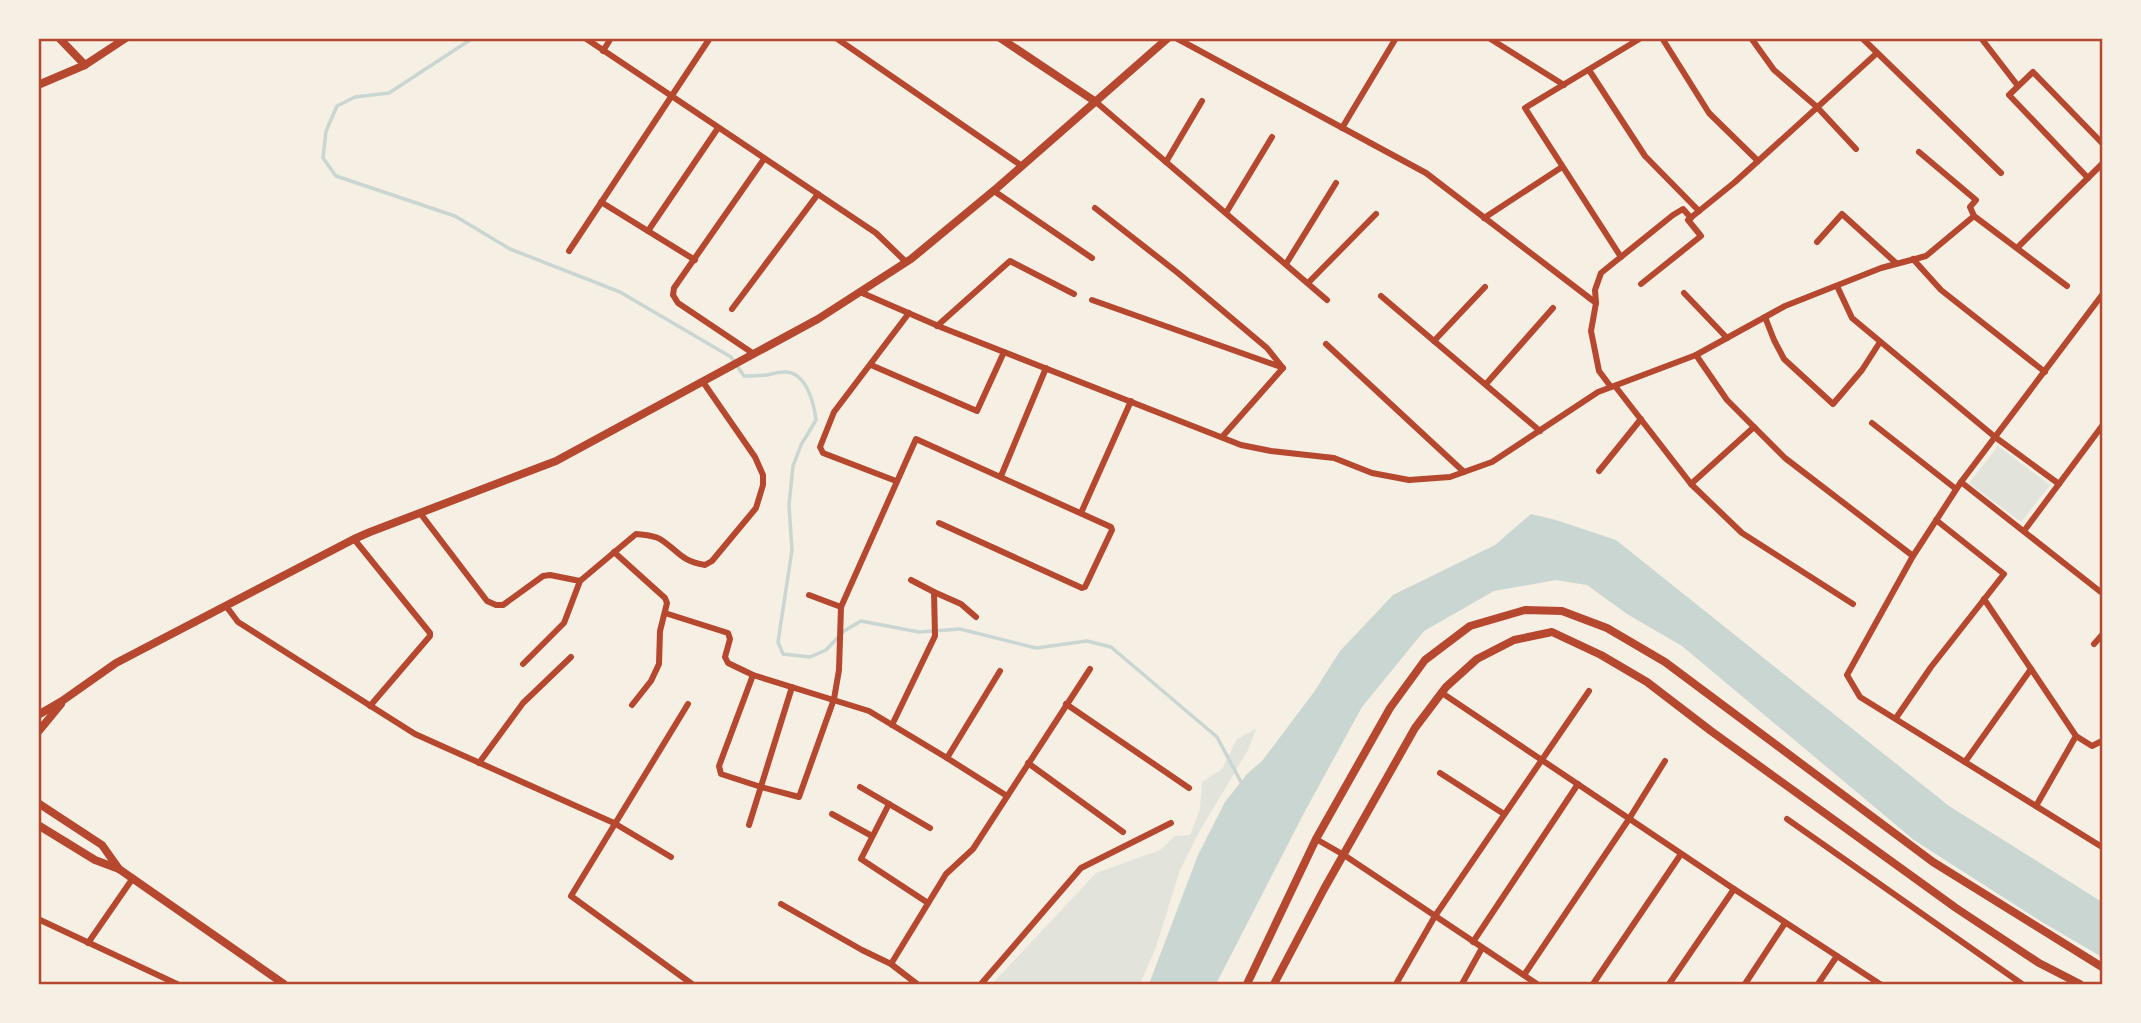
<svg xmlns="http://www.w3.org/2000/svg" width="2141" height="1023" font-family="Manrope,sans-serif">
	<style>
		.green { fill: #e2e4dc }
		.water { fill: #c9d6d2 }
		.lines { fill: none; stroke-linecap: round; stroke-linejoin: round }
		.stream { stroke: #c9d6d2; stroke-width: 3.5 }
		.minor { stroke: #b5482f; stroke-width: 6 }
		.tertiary { stroke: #b5482f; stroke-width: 8 }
		.neatline { fill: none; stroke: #b5482f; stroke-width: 2.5 }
	</style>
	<rect width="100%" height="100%" fill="#f6efe4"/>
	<g class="green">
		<polygon points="1998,446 2050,485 2021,522 1969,483"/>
		<polygon points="1256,729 1248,750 1198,834 1180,870 1156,947 1140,984 992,984 1096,873 1160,850 1175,836 1190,835 1200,809 1202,782 1222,769 1237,739"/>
	</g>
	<polygon class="water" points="1531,514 1556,520 1616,540 1949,806 2102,902 2102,957 2042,922 1914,840 1682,646 1627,614 1587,585 1556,580 1494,591 1424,631 1362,707 1304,813 1216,984 1149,984 1198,855 1225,802 1248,773 1262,761 1314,692 1340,651 1393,595 1495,545"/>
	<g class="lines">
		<path class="stream" d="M 473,38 L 389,93 L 355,97 L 337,106 L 326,131 L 323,158 L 336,176 L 455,216 L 510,249 L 620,292 L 731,357 L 744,376 C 751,376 759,376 767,375 C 772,374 778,372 784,372 C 806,371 814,403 816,420 L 801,445 L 793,466 L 789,505 L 792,550 L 778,642 L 783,654 L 810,657 L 826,650 L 844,631 L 861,621 L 919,632 L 960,629 L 1036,648 L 1087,641 L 1111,647 L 1217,737 L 1242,784"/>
		<g class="minor">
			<polyline points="585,38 876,233 906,262"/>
			<polyline points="836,38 1022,166"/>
			<polyline points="1176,38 1426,173 1596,303 1591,331 1599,371 1611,387"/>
			<polyline points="1489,38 1564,85"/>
			<polyline points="1662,38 1709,113 1758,161"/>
			<polyline points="1751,38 1774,70 1817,107 1856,149"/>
			<polyline points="1862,38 2001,173"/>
			<polyline points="1981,38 2018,86"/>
			<polyline points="603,51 611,38"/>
			<polyline points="1589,70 1645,156 1699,211"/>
			<polyline points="1096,102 1327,300"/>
			<polyline points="1342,128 1396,38"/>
			<polyline points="1919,152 1976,200 1970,207 1974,216 2067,286"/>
			<polyline points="1166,162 1202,101"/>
			<polyline points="2088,178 2009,95 2033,72 2102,143"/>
			<polyline points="994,191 1092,258"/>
			<polyline points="601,202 695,260"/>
			<polyline points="1095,208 1178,273 1267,348 1283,368"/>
			<polyline points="1226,213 1272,137"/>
			<polyline points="1484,218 1562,167"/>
			<polyline points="648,231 718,128"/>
			<polyline points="1817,242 1842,214 1896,263"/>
			<polyline points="2017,248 2102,164"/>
			<polyline points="569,251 710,38"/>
			<polyline points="1621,257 1525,108 1641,38"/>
			<polyline points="1913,259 1941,290 2045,372"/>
			<polyline points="1286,264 1336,183"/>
			<polyline points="1308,283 1376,214"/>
			<polyline points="1641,284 1701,236 1688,220 1735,182 1877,53"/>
			<polyline points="1837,286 1852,318 1995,437 2059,484"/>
			<polyline points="860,292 943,328 1241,445 1271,451 1334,458 1372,473 1409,480 1450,477 1492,462 1598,392 1696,355 1785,306 1881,268 1926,256 1974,216"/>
			<polyline points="1684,293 1727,338"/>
			<polyline points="2102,295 1961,482 1913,556 1847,675 1860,697 2102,847"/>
			<polyline points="1381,296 1540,431"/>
			<polyline points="1092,300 1281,367"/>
			<polyline points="1596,303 1595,290 1601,273 1673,215 1683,209 1691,218"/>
			<polyline points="732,309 818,194"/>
			<polyline points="1765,317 1774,340 1784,359 1833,404 1862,370 1880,342"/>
			<polyline points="937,326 1010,261 1074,294"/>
			<polyline points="1434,341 1485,287"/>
			<polyline points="1326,344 1464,472"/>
			<polyline points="754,354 678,303 673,295 674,288 764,159"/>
			<polyline points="1696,355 1727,400 1785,458 1913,556"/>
			<polyline points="871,365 977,411 1004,352"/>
			<polyline points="1486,384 1553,308"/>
			<polyline points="1615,386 1691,484 1742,533 1853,604"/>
			<polyline points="1872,423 1956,489"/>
			<polyline points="1222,437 1283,368"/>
			<polyline points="1599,471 1641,419"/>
			<polyline points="1001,476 1046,368"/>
			<polyline points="896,481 823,453 820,447 834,412 909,313"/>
			<polyline points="1961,482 2102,593"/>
			<polyline points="1691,484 1754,427"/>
			<polyline points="420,513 487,601 496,605 503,605 543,576 550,575 580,581"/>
			<polyline points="1081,513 1131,401"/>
			<polyline points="2024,531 2102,426"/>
			<polyline points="354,539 430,633 430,636 370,706"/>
			<polyline points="614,552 665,598 667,603 660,631 659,664 651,681 632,705"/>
			<polyline points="934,592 961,604 976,617"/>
			<polyline points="809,595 841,607"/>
			<polyline points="1984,599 2076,736 2092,746 2102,741"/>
			<polyline points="226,606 238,622 415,734 614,823 671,857"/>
			<polyline points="665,613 728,633 730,639 725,657 728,663 753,675 869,711 947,758 1007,796"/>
			<polyline points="2094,644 2102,635"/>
			<path d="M 523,664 L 564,623 L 580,581 L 636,534 C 644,535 653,535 660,539 C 679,551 680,561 705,565 L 712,561 L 756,508 L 763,485 L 763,475 L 755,457 L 703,382"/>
			<polyline points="753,675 719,766 721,774 761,787 799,797 834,699 839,670 841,607 916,439 1111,527 1112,530 1085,587 1082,588 939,523"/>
			<polyline points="1442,693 1734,889 1880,984"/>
			<polyline points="688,704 571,896 692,984"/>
			<polyline points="1066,704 1189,788"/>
			<polyline points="1896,718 1931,667 2004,574 1936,520"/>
			<polyline points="892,725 935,636 934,592 911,580"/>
			<polyline points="947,758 1000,671"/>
			<polyline points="1965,762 2031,669"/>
			<polyline points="479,763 523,703 571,657"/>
			<polyline points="1028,763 1123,832"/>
			<polyline points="1440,773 1504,814"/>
			<polyline points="860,787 930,828"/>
			<polyline points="889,804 861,859 928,903"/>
			<polyline points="2036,806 2076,736"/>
			<polyline points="832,814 872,836"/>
			<polyline points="1787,819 2022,984"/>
			<polyline points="749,825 792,687"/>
			<polyline points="1316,839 1344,855 1537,984"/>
			<polyline points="781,904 862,950 891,964 917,984"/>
			<polyline points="38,919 177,984"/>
			<polyline points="1473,942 1578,784"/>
			<polyline points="88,943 133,878"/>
			<polyline points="891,964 946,874 973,849 1090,669"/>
			<polyline points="1524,975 1629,819 1665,761"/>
			<polyline points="981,984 1081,868 1171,823"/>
			<polyline points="1396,984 1435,916 1589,691"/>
			<polyline points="1462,984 1482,948"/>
			<polyline points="1593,984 1681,854"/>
			<polyline points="1669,984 1734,889"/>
			<polyline points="1745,984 1785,923"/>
			<polyline points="1818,984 1837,956"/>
		</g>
		<g class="tertiary">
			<polyline points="59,38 85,65"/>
			<polyline points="1000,38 1096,102"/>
			<polyline points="38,85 85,65 126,38"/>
			<polyline points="38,715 62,701 116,663 354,539 370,532 556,461 818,319 911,259 998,187 1168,38"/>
			<polyline points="38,732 61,704"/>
			<polyline points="38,803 102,845 119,869"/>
			<polyline points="38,825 95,860 119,869 284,984"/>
			<polyline points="1247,984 1316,839 1390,708 1425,660 1470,626 1525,610 1562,611 1607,628 1665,662 1933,862 2102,967"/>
			<polyline points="1274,984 1324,889 1415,728 1446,687 1477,659 1514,640 1552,632 1601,655 1647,682 1711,731 1956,908 2039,963 2080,984"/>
		</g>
	</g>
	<rect width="2141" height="1023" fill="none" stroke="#f6efe4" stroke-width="80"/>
	<rect x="40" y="40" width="2061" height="943" class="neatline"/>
</svg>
